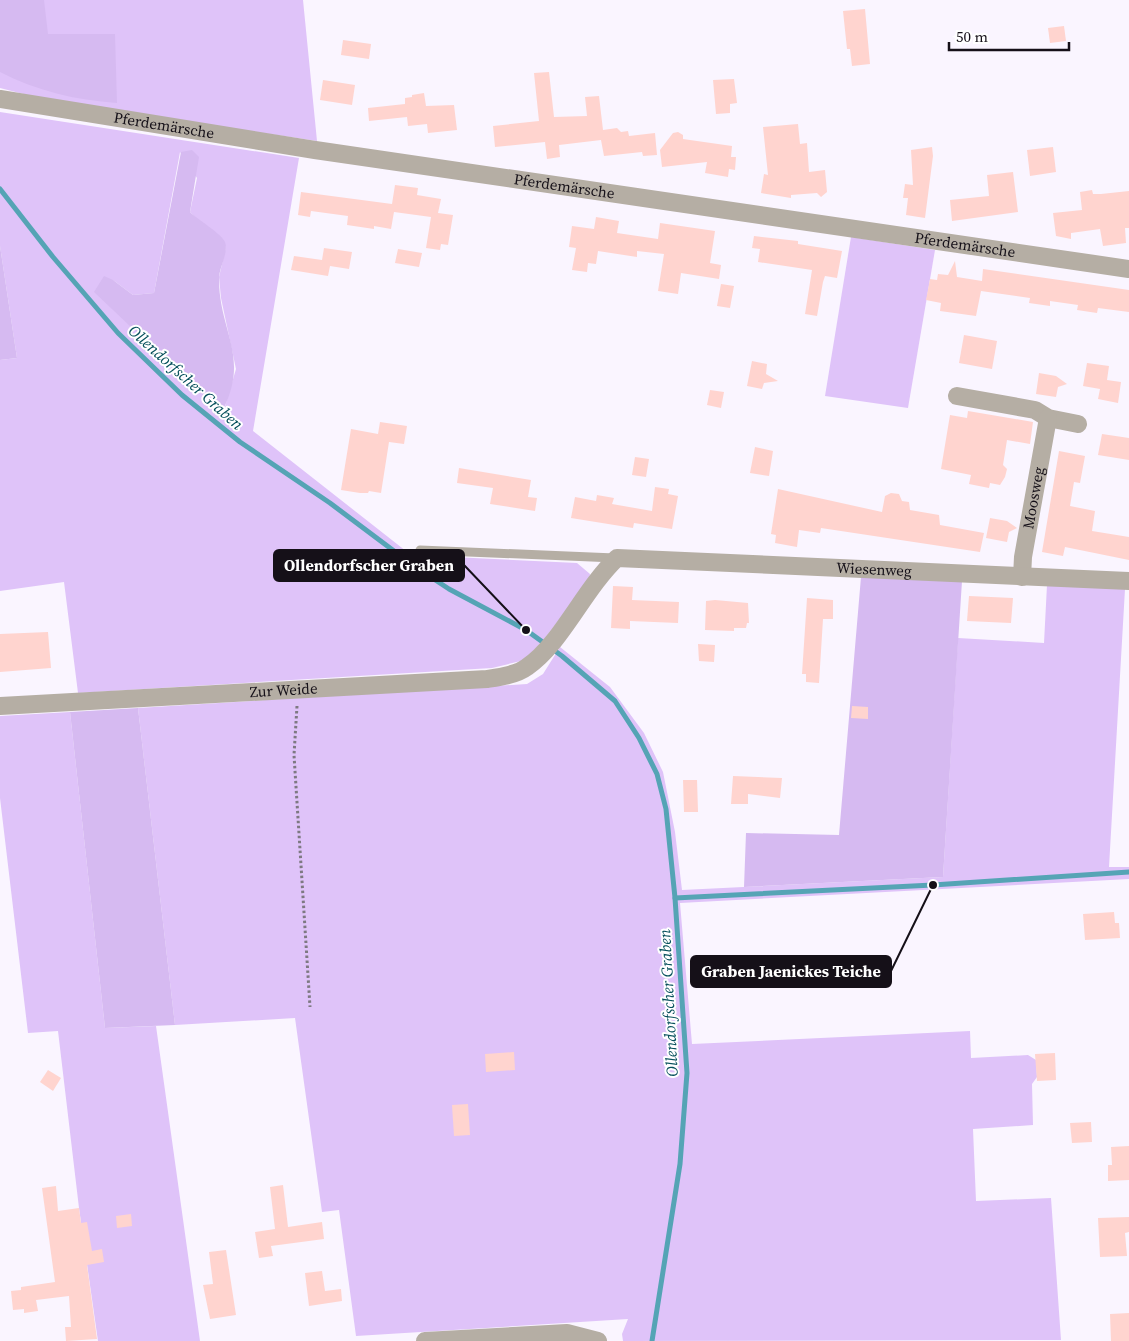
<svg xmlns="http://www.w3.org/2000/svg" width="1129" height="1341" font-family="'Source Serif 4',serif">
	<style>
		.green { fill: #dfc3f9; fill-rule: evenodd }
		.forest { fill: #d6baf1 }
		.lines { fill: none; stroke-linecap: round; stroke-linejoin: round }
		.stream { stroke: #55a4b5; stroke-width: 5 }
		.building { fill: #ffd4cf }
		.path { stroke: #7e7982; stroke-width: 3; stroke-dasharray: 2.5 2.5; stroke-linecap: butt }
		.lane { stroke: #b5aea4; stroke-width: 9 }
		.street { stroke: #b5aea4; stroke-width: 18 }
		.labels { text-anchor: middle; stroke-width: 4; stroke-linejoin: round; paint-order: stroke }
		.street-label { font-size: 15px; fill: #151018; stroke: #fff }
		.water-label { font-size: 16px; font-style: italic; fill: #07505c; stroke: #fff }
		.leader { fill: none; stroke: #151018; stroke-width: 2 }
		.callout-dot { fill: #151018; stroke: #fff; stroke-width: 2 }
		.callout { fill: #151018; stroke: #151018; stroke-width: 2 }
		.callout-label { font-size: 16px; text-anchor: middle; font-weight: bold; fill: #fff }
	</style>
	<rect width="100%" height="100%" fill="#faf5ff"/>
	<g class="green">
		<path d="M 0,0 L 303,0 L 317,141 C 212,125 103,116 0,88 Z"/>
		<path d="M 0,112 L 299,158 L 253,431 L 411,555 L 577,563 L 590,574 L 589,581 L 545,638 L 525,660 L 492,668 L 78,693 L 64,582 L 0,591 L 0,360 L 17,358 L 0,246 ZM 180,152 L 197,178 L 190,212 L 226,247 L 219,277 L 221,298 L 236,369 L 224,410 L 206,398 L 113,280 L 133,295 L 154,293 Z"/>
		<polygon points="851,237 935,250 908,408 825,396"/>
		<polygon points="1047,585 1125,589 1109,867 1129,867 1129,879 680,903 692,1044 970,1031 971,1058 1028,1055 1036,1060 1037,1077 1032,1084 1033,1125 973,1129 976,1201 1051,1198 1061,1340 623,1341 622,1334 628,1319 356,1336 339,1210 322,1212 295,1018 175,1025 138,708 527,684 543,674 560,647 610,687 644,733 663,772 675,832 682,890 943,877 958,638 1044,643"/>
		<polygon points="70,712 105,1028 156,1026 200,1341 98,1341 79,1208 58,1031 28,1033 0,798 0,716"/>
	</g>
	<g class="forest">
		<path d="M 0,0 L 44,0 L 48,34 L 115,34 L 117,103 C 75,100 37,91 0,72 Z"/>
		<path d="M 192,150 L 199,157 L 190,212 C 197,219 222,234 225,242 C 229,253 219,267 219,279 C 219,332 250,355 223,410 L 206,398 L 94,292 L 104,276 L 113,280 L 133,295 L 154,293 L 181,152 Z"/>
		<polygon points="0,246 17,358 0,360"/>
		<polygon points="861,577 962,581 943,877 744,887 746,833 839,835"/>
		<polygon points="138,708 175,1025 105,1028 70,712"/>
	</g>
	<g class="lines">
		<g class="stream">
			<polyline points="0,189 53,257 118,333 182,395 240,442 330,503 414,566 449,589 526,630 562,656 615,701 639,738 657,774 666,809 675,898 687,1073 680,1164 652,1341"/>
			<polyline points="675,898 933,885 1129,872"/>
		</g>
	</g>
	<g class="building">
		<polygon points="865,9 870,64 852,66 850,49 847,49 843,11"/>
		<polygon points="1064,26 1066,41 1050,43 1048,28"/>
		<polygon points="343,40 371,44 369,59 341,55"/>
		<polygon points="549,72 554,117 587,116 585,97 599,96 603,130 617,128 621,132 628,131 629,136 655,133 657,155 643,156 642,152 604,156 601,140 559,145 560,157 547,159 545,142 495,147 493,126 539,121 534,73"/>
		<polygon points="734,79 737,103 730,104 730,113 716,114 713,80"/>
		<polygon points="323,80 355,85 352,105 320,100"/>
		<polygon points="424,93 426,106 454,105 457,130 428,133 427,124 408,126 407,117 369,121 368,108 405,104 405,98 412,97 412,95"/>
		<polygon points="798,124 800,144 807,143 809,172 825,170 827,192 821,197 817,193 791,195 791,198 761,193 764,174 768,175 763,127"/>
		<polygon points="678,132 683,135 683,139 732,146 731,157 736,157 735,170 729,169 728,177 705,173 707,162 662,167 660,150 673,133"/>
		<polygon points="932,147 933,156 925,218 906,215 908,198 903,198 905,184 913,185 911,150"/>
		<polygon points="1053,147 1056,172 1030,176 1027,150"/>
		<polygon points="1013,172 1018,212 952,221 950,200 989,196 987,175"/>
		<polygon points="395,185 418,188 417,195 441,199 438,213 453,215 448,245 441,244 440,250 426,248 431,217 394,212 391,229 374,226 374,229 347,225 348,216 311,211 310,217 298,215 301,192 392,204"/>
		<polygon points="1092,190 1093,194 1101,194 1129,191 1129,228 1125,228 1126,243 1103,246 1100,229 1071,233 1071,239 1056,236 1053,213 1082,210 1080,192"/>
		<polygon points="596,217 619,221 617,233 658,239 660,223 715,231 710,263 721,265 719,279 681,273 678,294 658,291 664,254 637,251 637,257 598,251 596,264 588,263 587,272 572,270 576,248 569,247 572,226 594,229"/>
		<polygon points="754,236 798,241 798,244 842,251 837,278 825,276 823,282 817,316 805,314 812,270 758,262 760,249 752,248"/>
		<polygon points="324,248 352,252 349,269 330,266 328,276 291,270 294,256 322,260"/>
		<polygon points="398,249 422,253 419,267 395,263"/>
		<polygon points="955,261 957,277 982,281 983,269 1129,290 1129,312 1098,308 1097,313 1077,310 1078,305 1050,301 1050,306 1029,303 1030,298 981,291 976,316 940,311 941,303 926,300 930,279 937,280 938,274 948,275"/>
		<polygon points="721,284 734,286 730,308 717,306"/>
		<polygon points="964,335 997,341 992,369 959,363"/>
		<polygon points="752,361 767,364 766,374 778,381 764,383 762,389 747,386"/>
		<polygon points="1087,363 1109,366 1107,380 1121,382 1118,403 1098,399 1100,389 1083,386"/>
		<polygon points="1039,373 1056,376 1067,384 1058,387 1056,397 1036,394"/>
		<polygon points="710,390 724,392 721,408 707,405"/>
		<polygon points="968,411 1033,422 1030,444 1007,440 1003,465 1007,469 1005,477 1000,485 990,483 989,488 969,484 971,475 941,469 950,415 967,418"/>
		<polygon points="380,422 407,426 404,444 389,442 381,493 369,491 368,493 360,493 341,490 351,429 378,434"/>
		<polygon points="1102,434 1129,438 1129,460 1098,455"/>
		<polygon points="755,447 773,451 769,476 750,473"/>
		<polygon points="1059,451 1085,456 1080,483 1074,482 1070,506 1095,511 1092,531 1129,537 1129,560 1065,547 1063,556 1042,552"/>
		<polygon points="635,457 649,459 646,477 632,475"/>
		<polygon points="459,468 531,480 528,497 537,498 535,511 490,504 493,488 457,483"/>
		<polygon points="655,487 669,489 668,494 678,496 672,529 634,523 633,528 571,518 575,497 596,501 597,495 614,498 612,504 652,511"/>
		<polygon points="778,489 882,512 885,496 891,493 899,494 902,501 909,502 910,510 939,515 940,525 984,533 980,552 821,528 820,533 799,530 797,547 775,543 776,535 771,534"/>
		<polygon points="990,518 1007,521 1017,528 1009,532 1007,542 986,538"/>
		<polygon points="613,586 633,587 632,600 679,602 678,623 630,621 630,629 611,628"/>
		<polygon points="969,596 1013,598 1011,623 967,621"/>
		<polygon points="807,598 833,600 833,619 823,619 819,683 806,682 806,674 802,674"/>
		<polygon points="715,600 748,603 749,623 747,623 746,628 734,628 734,631 705,630 706,601"/>
		<polygon points="48,632 51,668 0,672 0,634"/>
		<polygon points="698,644 715,645 714,662 699,661"/>
		<polygon points="852,706 868,707 868,719 851,718"/>
		<polygon points="733,776 782,778 780,798 748,794 748,804 731,804"/>
		<polygon points="683,780 697,780 698,812 684,812"/>
		<polygon points="1114,912 1115,923 1119,923 1120,938 1085,940 1083,914"/>
		<polygon points="514,1052 515,1070 486,1072 485,1054"/>
		<polygon points="1055,1053 1056,1080 1037,1081 1035,1054"/>
		<polygon points="48,1070 61,1078 53,1091 40,1082"/>
		<polygon points="468,1104 470,1135 454,1136 452,1105"/>
		<polygon points="1091,1122 1092,1142 1072,1143 1070,1123"/>
		<polygon points="1129,1146 1129,1180 1108,1181 1108,1165 1112,1165 1111,1147"/>
		<polygon points="283,1185 288,1227 322,1222 324,1239 271,1246 273,1256 259,1258 255,1232 275,1229 270,1187"/>
		<polygon points="56,1186 58,1211 79,1208 81,1223 87,1222 92,1251 102,1249 104,1262 87,1265 97,1339 66,1341 65,1327 71,1327 69,1296 36,1300 38,1311 24,1313 24,1309 13,1310 11,1291 21,1290 21,1287 55,1282 42,1188"/>
		<polygon points="131,1214 132,1226 117,1228 116,1216"/>
		<polygon points="1129,1217 1129,1232 1125,1233 1127,1256 1100,1257 1098,1218"/>
		<polygon points="226,1250 236,1315 210,1319 203,1285 213,1284 209,1252"/>
		<polygon points="322,1271 325,1291 341,1289 342,1301 309,1306 305,1273"/>
		<polygon points="1129,1313 1129,1341 1111,1341 1110,1314"/>
	</g>
	<g class="lines">
		<polyline class="path" points="297,706 294,755 310,1007"/>
		<polyline class="lane" points="420,550 615,558"/>
		<g class="street">
			<path id="s1" d="M 0,99 L 315,150 L 1129,269"/>
			<polyline points="957,396 1035,410 1048,418 1078,424"/>
			<path id="s2" d="M 1022,577 L 1023,557 L 1048,418"/>
			<path id="s3" d="M 0,706 L 487,679 C 500,677 516,675 527,667 C 561,644 584,589 617,558 L 1129,581"/>
			<polyline points="425,1341 567,1333 598,1341"/>
		</g>
	</g>
	<g class="labels">
		<g class="street-label">
			<text dy="5" stroke="none"><textPath href="#s1" startOffset="166">Pferdemärsche</textPath></text>
			<text dy="5" stroke="none"><textPath href="#s1" startOffset="571">Pferdemärsche</textPath></text>
			<text dy="5" stroke="none"><textPath href="#s1" startOffset="976">Pferdemärsche</textPath></text>
			<text dy="5" stroke="none"><textPath href="#s2" startOffset="80">Moosweg</textPath></text>
			<text dy="5" stroke="none"><textPath href="#s3" startOffset="929">Wiesenweg</textPath></text>
			<text dy="5" stroke="none"><textPath href="#s3" startOffset="284">Zur Weide</textPath></text>
		</g>
		<g class="water-label">
			<text transform="translate(186 377) rotate(42)" y="6">Ollendorfscher Graben</text>
			<text transform="translate(668 1003) rotate(-93)" y="6">Ollendorfscher Graben</text>
		</g>
	</g>
	<path class="leader" d="M526 630L464 565M933 885L891 971"/>
	<g class="callout-dot">
		<circle cx="526" cy="630" r="5"/>
		<circle cx="933" cy="885" r="5"/>
	</g>
	<g class="callout">
		<rect x="274" y="550" width="190" height="31" rx="5"/>
		<rect x="691" y="956" width="200" height="31" rx="5"/>
	</g>
	<g class="callout-label">
		<text x="369" y="571">Ollendorfscher Graben</text>
		<text x="791" y="977">Graben Jaenickes Teiche</text>
	</g>
	<path d="M949 42v8h120v-8" fill="none" stroke="#151018" stroke-width="2.5"/>
	<text x="956" y="42" font-size="15" fill="#151018" stroke="#ffffff" stroke-width="4" paint-order="stroke">50 m</text>
</svg>
